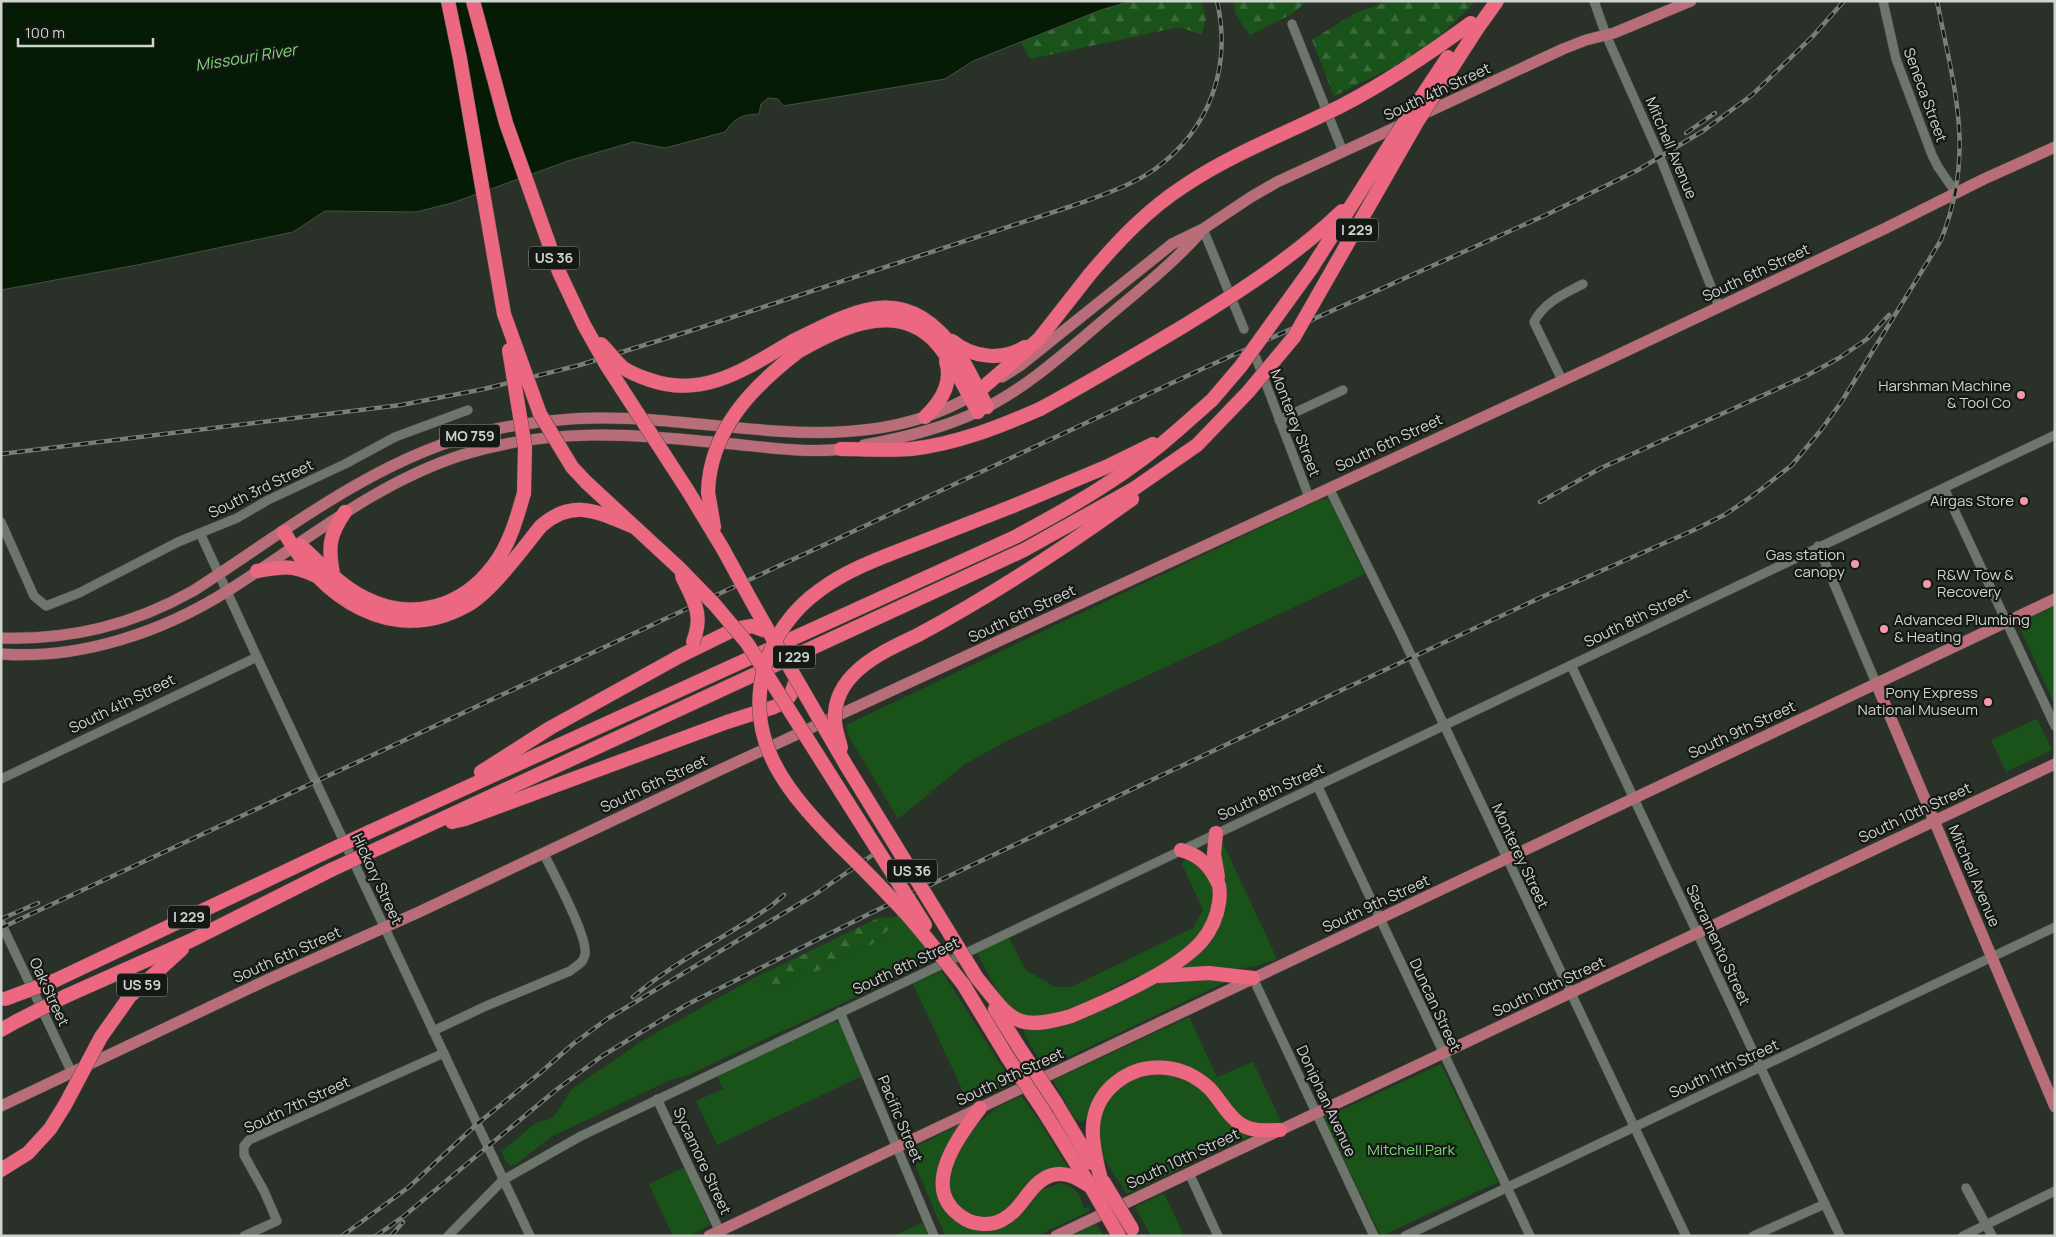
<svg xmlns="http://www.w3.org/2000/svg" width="2056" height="1237" font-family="Manrope,sans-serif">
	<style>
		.green { fill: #1a5319 }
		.forest { fill: url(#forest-firs) }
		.water { fill: #061b05; stroke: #425242 }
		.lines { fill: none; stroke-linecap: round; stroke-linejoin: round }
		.minor-casing { stroke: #484d47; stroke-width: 10 }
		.major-casing { stroke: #484d47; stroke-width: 12 }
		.highway-casing { stroke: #484d47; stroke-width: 15 }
		.minor { stroke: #6d756c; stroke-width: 9 }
		.major { stroke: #b96d78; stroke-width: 11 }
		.highway { stroke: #ec6780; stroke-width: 14 }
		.rail-casing { stroke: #787e78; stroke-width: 4.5 }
		.rail { stroke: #151815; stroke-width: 2.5; stroke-dasharray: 8; stroke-linecap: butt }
		.highway-bridge-casing { stroke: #484d47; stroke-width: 15; stroke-linecap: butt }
		.highway-bridge { stroke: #ec6780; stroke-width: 14 }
		.poi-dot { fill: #f49aa6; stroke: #151815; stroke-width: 2 }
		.labels { text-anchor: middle; stroke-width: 4.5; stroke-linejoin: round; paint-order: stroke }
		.shield { fill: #151815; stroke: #979c97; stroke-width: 1 }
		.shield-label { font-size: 14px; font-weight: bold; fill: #cfd4cf }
		.street-label { font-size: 15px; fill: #cfd4cf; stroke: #151815 }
		.poi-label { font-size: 15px; fill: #cfd4cf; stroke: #151815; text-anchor: end }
		.park-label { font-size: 15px; fill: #7dd978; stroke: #151815 }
		.water-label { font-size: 16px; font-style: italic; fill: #7ed978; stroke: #151815 }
	</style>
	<defs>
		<pattern id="forest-firs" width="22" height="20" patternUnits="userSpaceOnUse" patternTransform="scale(1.25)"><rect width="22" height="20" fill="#1a5319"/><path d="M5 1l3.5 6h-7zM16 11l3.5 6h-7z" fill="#3a6b39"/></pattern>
	</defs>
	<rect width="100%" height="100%" fill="#2a3129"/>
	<g class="green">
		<polygon points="1321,499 1327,499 1331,504 1365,574 1007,741 965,764 898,819 849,737 846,725"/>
		<polygon points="2055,606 2055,705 2020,628 2023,621"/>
		<polygon points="2037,719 2052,750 2006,772 1991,740"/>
		<path d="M 1222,841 L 1277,959 C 1243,973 1207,969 1171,970 L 1215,934 Z"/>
		<path d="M 1184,860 L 1190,860 L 1200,863 L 1215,890 L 1210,920 L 1194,944 L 1146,975 L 1136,976 C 1107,990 1041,1033 1011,1008 C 1000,1000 985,966 977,953 L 1009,938 L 1026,970 L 1055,987 L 1071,987 L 1193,928 L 1203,910 L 1182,864 Z"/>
		<polygon points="905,913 935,960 686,1076 672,1079 551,1137 515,1165 510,1165 505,1160 502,1151 536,1123 553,1118 572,1089 642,1041 752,979 780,989 871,945 892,927 894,917"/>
		<polygon points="942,971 1012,1083 969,1104 913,984"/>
		<polygon points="1163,979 1213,979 1226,982 1045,1068 1025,1036 1022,1026"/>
		<polygon points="1189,1017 1217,1077 1253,1062 1281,1121 1269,1126 1247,1122 1210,1082 1130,1069 1089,1118 1080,1122 1073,1116 1053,1080"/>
		<polygon points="833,1021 839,1023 843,1029 862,1076 717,1145 696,1101 723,1089 716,1075"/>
		<polygon points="1441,1064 1498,1182 1381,1236 1324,1118"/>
		<path d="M 1148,1073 L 1182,1075 L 1256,1133 L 1127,1194 C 1119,1181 1108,1168 1102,1154 C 1093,1131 1102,1098 1123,1085 C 1131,1080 1140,1077 1148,1073 Z"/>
		<polygon points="1021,1096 1041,1123 1069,1170 1023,1194 996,1218 975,1218 956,1205 949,1187 950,1164 969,1131 996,1108"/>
		<path d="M 959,1125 L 939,1183 L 961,1221 L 1013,1220 L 1027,1208 L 1043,1186 L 1045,1189 L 1060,1183 C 1076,1187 1079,1193 1084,1208 L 1089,1207 L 1090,1211 L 1037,1236 L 945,1236 L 909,1150 Z"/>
		<polygon points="685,1167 710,1225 689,1236 673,1236 649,1184"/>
		<polygon points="1164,1193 1184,1236 1151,1236 1135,1207"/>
		<polygon points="922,1223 928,1236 893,1236"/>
		<polygon points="1096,1224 1104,1236 1072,1236"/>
	</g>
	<g class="forest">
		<polygon points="1131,1 1201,1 1206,18 1202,35 1179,27 1030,59 1021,42 1101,10"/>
		<polygon points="1234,1 1307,1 1292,14 1250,35 1235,14"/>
		<polygon points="1388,1 1476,1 1435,41 1395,66 1334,96 1312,40 1355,13"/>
		<polygon points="894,917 892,927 871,945 780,989 752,979 878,918"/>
	</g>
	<path class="water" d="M 1,1 L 1131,1 L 1101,10 L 973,61 L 945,79 L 783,106 L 778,99 L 768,98 L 761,104 L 759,114 C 741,115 736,117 725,132 L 665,148 L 633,142 L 568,161 L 452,203 L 416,212 L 325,211 L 293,232 L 137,265 L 1,290 Z"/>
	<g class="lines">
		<defs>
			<g id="minor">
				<polyline points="1594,1 1606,35 1658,152 1719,307"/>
				<polyline points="1883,1 1896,59 1932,155 1938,167 1956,193"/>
				<polyline points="1292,24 1343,152"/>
				<polyline points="1203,229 1244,329"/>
				<polyline points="1256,358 1309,497"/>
				<path d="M 1562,380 L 1534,322 C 1544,302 1564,294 1583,284"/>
				<polyline points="1279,420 1343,390"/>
				<polyline points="1329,488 1400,632 1686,1236"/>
				<polyline points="1944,488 2055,726"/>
				<polyline points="1,522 34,596 46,606 79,593 178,542 237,518 268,500 345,464 395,437 468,410"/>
				<polyline points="200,533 257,657 530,1236"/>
				<polyline points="1818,546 1876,683"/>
				<polyline points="1571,665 1840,1236"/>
				<polyline points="1,779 257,657"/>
				<polyline points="1317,785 1530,1236"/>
				<polyline points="1,923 72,1073"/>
				<polyline points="1253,978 1374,1236"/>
				<polyline points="840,1012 934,1236"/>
				<path d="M 433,1031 L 486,1006 L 570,971 C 576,966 584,963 585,954 C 588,936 553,873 544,854"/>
				<polyline points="657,1099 722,1236"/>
				<polyline points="1189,1173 1218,1236"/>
				<polyline points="1966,1188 1992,1236"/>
				<polyline points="244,1236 277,1221 264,1191 244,1155 244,1146 249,1140 444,1053"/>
				<polyline points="448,1236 503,1180 581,1136 2055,435"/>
				<polyline points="1405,1236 2055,927"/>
				<polyline points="1753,1236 1825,1204"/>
				<polyline points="1963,1236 2055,1191"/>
			</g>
			<g id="major">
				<polyline points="1419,116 1563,49 1586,40 1614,33 1691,1"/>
				<polyline points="1002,377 1021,365 1172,244 1203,229 1251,197 1277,182 1405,123"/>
				<path d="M 864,445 C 903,438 941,429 977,412 C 1027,389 1070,348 1112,313 C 1142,288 1173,263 1199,234"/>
				<path d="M 1,638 C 72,640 132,625 193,591 C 291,528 388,448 506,427 C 536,422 567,418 598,418 C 723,416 860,465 976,393"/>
				<path d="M 1,654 C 80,660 163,632 229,590 C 305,542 375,483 462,455 C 552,427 631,434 722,443 C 760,446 812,455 848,448"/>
				<polyline points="1876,683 2055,1107"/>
				<polyline points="1,1106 267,980 419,912 724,768 1607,360 1886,228 1984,179 2055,147"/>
				<polyline points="709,1236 2055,599"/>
				<polyline points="1056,1236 2055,764"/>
			</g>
			<g id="highway">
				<path d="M 793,341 C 863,306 907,282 960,356 C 970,372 978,390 987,407"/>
				<path d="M 952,341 C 973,358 1002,361 1025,347"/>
				<path d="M 799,351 C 837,330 888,303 928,335 C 947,349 966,391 978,412"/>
				<polyline points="979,391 1039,339 1090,274"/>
				<path d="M 925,417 C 941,402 953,383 946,361"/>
				<path d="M 841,449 C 864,449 888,451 911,449 C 956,444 999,427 1040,409"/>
				<polyline points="586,482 679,568"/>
				<polyline points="688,491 723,549"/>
				<polyline points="708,492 714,527"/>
				<polyline points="1013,506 1106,467 1153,444"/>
				<path d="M 284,532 C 321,597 392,647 466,606 C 491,593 523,548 541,526 C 573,498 598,512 632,526"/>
				<path d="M 300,545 C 320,563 340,586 365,598 C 412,622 462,607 493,566 C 509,546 517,518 524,493"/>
				<path d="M 257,571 C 280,567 292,564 314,575"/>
				<path d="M 333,574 C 328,547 329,535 345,512"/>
				<polyline points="752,602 769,632"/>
				<path d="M 918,635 C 992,595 1063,549 1132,499"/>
				<polyline points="481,772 550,728 680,656 735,629 752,626 769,632"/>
				<polyline points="452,822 465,819 727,722 774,707 785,702 791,694 796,680"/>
				<path d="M 369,832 L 1015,537 C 1073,506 1129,474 1178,430"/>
				<polyline points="1216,833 1214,854 1218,877"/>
				<polyline points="379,848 1024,550 1135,488 1197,445"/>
				<polyline points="1159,976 1209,973 1253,978"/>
				<path d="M 977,978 C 1010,1018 1014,1033 1071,1016 C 1107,1001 1177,970 1202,941 C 1211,930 1217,917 1219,903 C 1220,896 1221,887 1217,881 C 1209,865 1199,855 1181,850"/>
				<polyline points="56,980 322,854"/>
				<polyline points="963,984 1008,1058"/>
				<polyline points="66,996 192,940 333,869"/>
				<polyline points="995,1009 1022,1052"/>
				<polyline points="1,1030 17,1021"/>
				<polyline points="101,1037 130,996 182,949"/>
				<polyline points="1056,1103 1092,1163"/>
				<path d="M 980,1108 C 958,1138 917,1190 965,1219 C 976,1225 991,1226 1002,1220 C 1023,1210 1029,1182 1052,1175 C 1067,1171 1079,1179 1091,1187"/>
				<polyline points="1043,1110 1089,1184"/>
				<polyline points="1,1170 28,1153 50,1129 65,1105"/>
				<path d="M 1100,1176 C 1092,1144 1085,1111 1112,1086 C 1140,1060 1181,1062 1209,1088 C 1220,1099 1228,1117 1242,1125 C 1253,1132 1268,1130 1280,1130"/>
			</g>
		</defs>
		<use href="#minor" class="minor-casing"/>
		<use href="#major" class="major-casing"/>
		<use href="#highway" class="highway-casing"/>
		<use href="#minor" class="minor"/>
		<use href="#major" class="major"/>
		<use href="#highway" class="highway"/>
		<defs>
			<g id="rail">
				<polyline points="1686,133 1715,113"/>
				<path d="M 1,454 L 401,405 L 484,389 L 580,365 L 693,330 L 1075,205 C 1102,195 1131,186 1155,169 C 1210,129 1232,67 1217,1"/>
				<polyline points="1540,502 1601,468 1806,376 1839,358 1867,339 1889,315"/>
				<polyline points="1,919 38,903"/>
				<polyline points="1,928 1202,369 1548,214 1638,170 1703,131 1752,95 1813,36 1844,1"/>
				<path d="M 633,997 C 675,961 726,937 771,906 L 784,895"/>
				<polyline points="342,1236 409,1187 477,1124 540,1073 573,1044 607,1019 814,895 874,854"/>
				<path d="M 376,1236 L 404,1216 L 556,1090 L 602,1056 L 686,1005 L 871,913 L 1331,695 L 1544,596 L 1694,530 L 1726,514 L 1755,494 L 1792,465 L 1821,430 L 1842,401 L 1941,240 C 1976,153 1954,88 1937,1"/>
				<polyline points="391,1236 403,1222"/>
			</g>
		</defs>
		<use href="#rail" class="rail-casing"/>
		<use href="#rail" class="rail"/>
		<defs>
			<g id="highway-bridge">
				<polyline points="448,1 460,59 504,314 540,414 572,467 586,482"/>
				<polyline points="473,1 506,123 559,272 584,325 607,366 688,491"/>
				<path d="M 1090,274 C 1118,241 1147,210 1184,186 C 1233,153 1290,132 1343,105 C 1389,81 1430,53 1471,23"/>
				<path d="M 601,344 C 608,351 615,360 622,367 C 630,373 641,377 650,380 C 705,399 748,367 793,341"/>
				<polyline points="509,350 525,447 524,493"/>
				<path d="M 1040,409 C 1088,383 1135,355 1182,327 C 1239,292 1294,257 1342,211"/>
				<polyline points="1178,430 1212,400 1241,366 1311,269 1400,129 1448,57"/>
				<polyline points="1197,445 1248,392 1294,337 1417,122 1477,29 1497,1"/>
				<path d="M 708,492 C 710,430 752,387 799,351"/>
				<polyline points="723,549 752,602"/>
				<polyline points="679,568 715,605 747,643 925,925"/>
				<path d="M 682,576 C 694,602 704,614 693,642"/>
				<polyline points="769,632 846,765 977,978"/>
				<path d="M 841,748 C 839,739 835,730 835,721 C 832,674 882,652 918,635"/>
				<polyline points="322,854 369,832"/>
				<polyline points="333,869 379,848"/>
				<path d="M 963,984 C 942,958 922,930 898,905 C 879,885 860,865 840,846 C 791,796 744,744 764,669 C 773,637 793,609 820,590 C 847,570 880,558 911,546 C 945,533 979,519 1013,506"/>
				<polyline points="5,999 56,980"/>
				<polyline points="17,1021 66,996"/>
				<polyline points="1022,1052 1056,1103"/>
				<polyline points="1008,1058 1043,1110"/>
				<polyline points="65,1105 101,1037"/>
				<polyline points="1103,1181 1132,1229"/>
				<polyline points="1091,1187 1119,1236"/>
			</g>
		</defs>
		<use href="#highway-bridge" class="highway-bridge-casing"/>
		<use href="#highway-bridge" class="highway-bridge"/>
	</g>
	<g class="poi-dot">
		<circle cx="2021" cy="395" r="5"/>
		<circle cx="2024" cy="501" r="5"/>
		<circle cx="1855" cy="564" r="5"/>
		<circle cx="1927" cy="584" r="5"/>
		<circle cx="1884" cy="629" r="5"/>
		<circle cx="1988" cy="702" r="5"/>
	</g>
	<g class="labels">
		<g class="shield">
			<rect x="1336" y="218.5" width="42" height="23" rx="4"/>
			<rect x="529" y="246.5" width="50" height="23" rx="4"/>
			<rect x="440" y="424.5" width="60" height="23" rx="4"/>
			<rect x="773" y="645.5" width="42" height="23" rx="4"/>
			<rect x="887" y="859.5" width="50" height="23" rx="4"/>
			<rect x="168" y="905.5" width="42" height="23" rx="4"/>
			<rect x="117" y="973.5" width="50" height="23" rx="4"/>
		</g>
		<g class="shield-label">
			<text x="1357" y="235">I 229</text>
			<text x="554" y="263">US 36</text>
			<text x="470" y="441">MO 759</text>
			<text x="794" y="662">I 229</text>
			<text x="912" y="876">US 36</text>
			<text x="189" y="922">I 229</text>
			<text x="142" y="990">US 59</text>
		</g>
		<g class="street-label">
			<text transform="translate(1437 92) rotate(-25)" y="5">South 4th Street</text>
			<text transform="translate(1925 95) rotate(70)" y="5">Seneca Street</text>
			<text transform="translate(1671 148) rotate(67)" y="5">Mitchell Avenue</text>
			<text transform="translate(1756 273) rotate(-25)" y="5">South 6th Street</text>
			<text transform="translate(1295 423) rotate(69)" y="5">Monterey Street</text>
			<text transform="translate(1389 443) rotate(-25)" y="5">South 6th Street</text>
			<text transform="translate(261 489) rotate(-26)" y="5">South 3rd Street</text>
			<text transform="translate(1022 614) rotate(-25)" y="5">South 6th Street</text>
			<text transform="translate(1637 618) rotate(-26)" y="5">South 8th Street</text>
			<text transform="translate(122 704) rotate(-26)" y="5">South 4th Street</text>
			<text transform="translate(1742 730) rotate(-25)" y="5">South 9th Street</text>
			<text transform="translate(654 784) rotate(-25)" y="5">South 6th Street</text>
			<text transform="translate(1271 792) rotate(-25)" y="5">South 8th Street</text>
			<text transform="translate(1915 813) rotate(-25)" y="5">South 10th Street</text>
			<text transform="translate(1520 856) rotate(65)" y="5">Monterey Street</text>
			<text transform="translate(1974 876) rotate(67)" y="5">Mitchell Avenue</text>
			<text transform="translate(377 879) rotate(65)" y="5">Hickory Street</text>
			<text transform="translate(1376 904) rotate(-25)" y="5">South 9th Street</text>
			<text transform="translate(1718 945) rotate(65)" y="5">Sacramento Street</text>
			<text transform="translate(287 955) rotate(-24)" y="5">South 6th Street</text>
			<text transform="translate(906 966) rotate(-25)" y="5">South 8th Street</text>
			<text transform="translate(1549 987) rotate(-25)" y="5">South 10th Street</text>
			<text transform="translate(49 992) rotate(65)" y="5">Oak Street</text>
			<text transform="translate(1435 1005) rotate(65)" y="5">Duncan Street</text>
			<text transform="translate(1724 1069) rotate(-25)" y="5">South 11th Street</text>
			<text transform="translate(1010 1077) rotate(-25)" y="5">South 9th Street</text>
			<text transform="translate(1326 1101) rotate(65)" y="5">Doniphan Avenue</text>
			<text transform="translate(297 1105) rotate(-25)" y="5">South 7th Street</text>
			<text transform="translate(900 1119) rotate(67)" y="5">Pacific Street</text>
			<text transform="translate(1183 1159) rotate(-25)" y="5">South 10th Street</text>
			<text transform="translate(702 1161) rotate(65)" y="5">Sycamore Street</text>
		</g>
		<g class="poi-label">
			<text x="2011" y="391">Harshman Machine<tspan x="2011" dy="17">&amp; Tool Co</tspan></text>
			<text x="2014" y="506">Airgas Store</text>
			<text x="1845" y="560">Gas station<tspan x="1845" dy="17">canopy</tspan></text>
			<text x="1937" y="580" text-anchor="start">R&amp;W Tow &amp;<tspan x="1937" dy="17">Recovery</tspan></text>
			<text x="1894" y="625" text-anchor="start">Advanced Plumbing<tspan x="1894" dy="17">&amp; Heating</tspan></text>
			<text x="1978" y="698">Pony Express<tspan x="1978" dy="17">National Museum</tspan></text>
		</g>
		<g class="park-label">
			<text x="1411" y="1155">Mitchell Park</text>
		</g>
		<g class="water-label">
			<text transform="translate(246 57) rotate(-9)" y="6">Missouri River</text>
		</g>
	</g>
	<rect width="2056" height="1237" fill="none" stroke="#cfd4cf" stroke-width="5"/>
	<path d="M18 38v8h135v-8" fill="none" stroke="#cfd4cf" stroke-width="2.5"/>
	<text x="25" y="38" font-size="15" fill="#cfd4cf" stroke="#151815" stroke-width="4" paint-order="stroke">100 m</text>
</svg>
